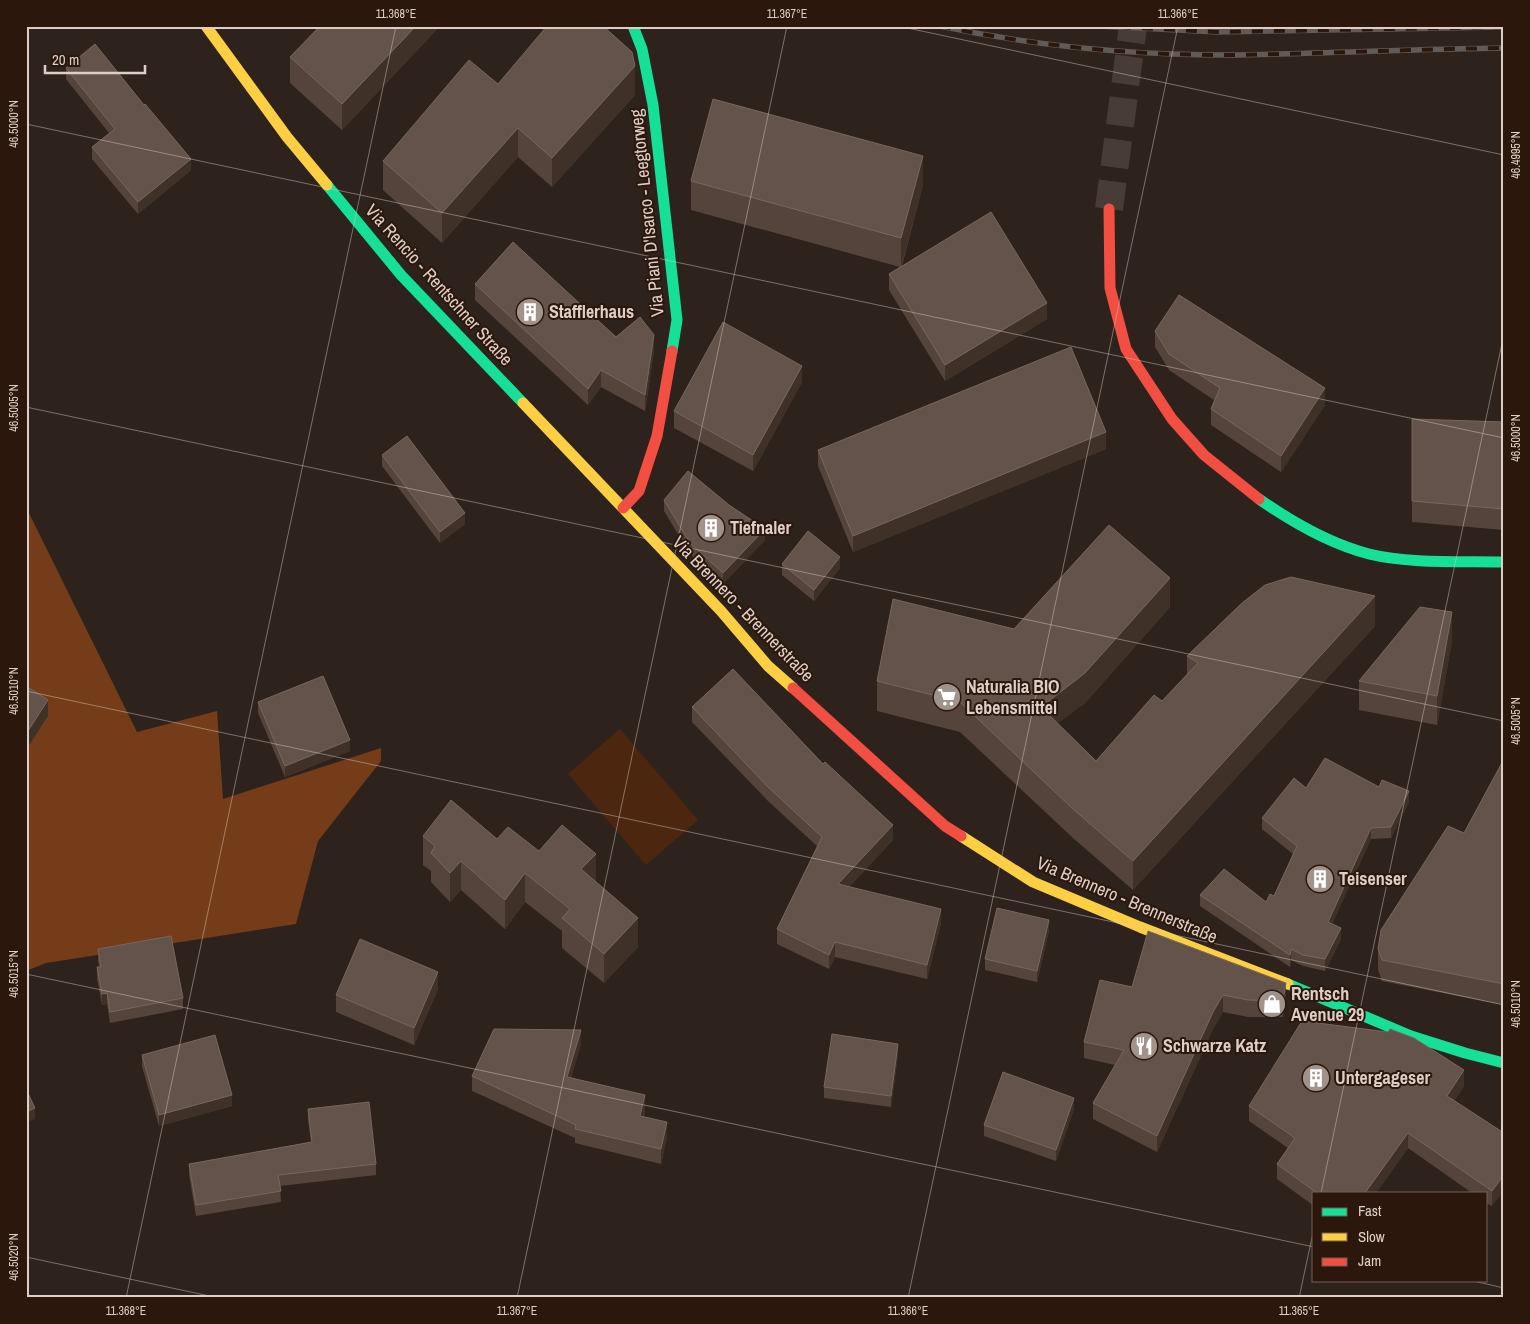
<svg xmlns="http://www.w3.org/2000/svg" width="1530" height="1324" font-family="'Archivo Narrow',sans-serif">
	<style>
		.green { fill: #4c260f }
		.forest { fill: #743c19 }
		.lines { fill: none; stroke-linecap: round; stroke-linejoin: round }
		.secondary-tunnel { stroke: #483d36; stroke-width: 28; stroke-dasharray: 28 14; stroke-linecap: butt }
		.fast { stroke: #16e098; stroke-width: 11 }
		.slow { stroke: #ffcf43; stroke-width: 11 }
		.jam { stroke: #f24e42; stroke-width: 11 }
		.rail-casing { stroke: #615a57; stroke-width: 5.5 }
		.rail { stroke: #2b170c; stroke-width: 4; stroke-dasharray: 11; stroke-linecap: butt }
		.wall { fill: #55443b }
		.shaded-wall { fill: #3f3128 }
		.building { fill: #64534a; stroke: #77675e }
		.ticks { fill: none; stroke: #ddcfc8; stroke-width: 1; stroke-opacity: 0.45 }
		.labels { text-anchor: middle; stroke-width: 4; stroke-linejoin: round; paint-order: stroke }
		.street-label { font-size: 18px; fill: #ddcfc8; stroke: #2b170c }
		.poi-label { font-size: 18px; font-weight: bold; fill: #ddcfc8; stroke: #2b170c; text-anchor: start }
		.neatline { fill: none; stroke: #ddcfc8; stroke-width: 2 }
		.ticks-label { font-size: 12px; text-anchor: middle; fill: #ddcfc8 }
	</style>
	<rect width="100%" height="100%" fill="#2e231c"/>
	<polygon class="green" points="620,729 698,820 646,865 568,774"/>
	<polygon class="forest" points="26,507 137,732 217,711 223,799 381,748 381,761 318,841 296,924 46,963 26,971"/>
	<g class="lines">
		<polyline class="secondary-tunnel" points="1109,209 1133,26"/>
		<g class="fast">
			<polyline points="633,26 642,49 653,105 677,320 672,351"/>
			<polyline points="327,185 401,275 523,403"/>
			<path d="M 1259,499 C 1292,522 1330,544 1369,554 C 1409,564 1462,561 1504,562"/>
			<polyline points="1288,984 1411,1036 1465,1053 1504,1063"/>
		</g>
		<g class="slow">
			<polyline points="206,26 287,137 327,185"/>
			<polyline points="523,403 721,611 768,666 793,688"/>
			<polyline points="961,836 1033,882 1140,927 1288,984"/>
		</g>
		<g class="jam">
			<polyline points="1109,209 1110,288 1126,349 1172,419 1204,455 1259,499"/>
			<polyline points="623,508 639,491 657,436 672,351"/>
			<polyline points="793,688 945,826 961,836"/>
		</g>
		<defs>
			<g id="rail">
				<path d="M 940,26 C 1034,46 1130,55 1227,55 C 1319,54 1411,49 1504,48"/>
				<polyline points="1098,26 1218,32 1504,27"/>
			</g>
		</defs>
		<use href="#rail" class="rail-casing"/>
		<use href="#rail" class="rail"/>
	</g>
	<g class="wall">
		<polygon points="440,26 342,130 290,83 290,57"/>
		<polygon points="66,68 144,105 191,170 138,214 92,159 92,147 109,133 66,79"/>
		<polygon points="498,84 635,95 552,187 518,157 442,243 383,190 383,161"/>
		<polygon points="691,181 923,185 902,266 1047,319 945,381 889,290 889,274 900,267 691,210"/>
		<polygon points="475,284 654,351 645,411 601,387 588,405 475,300"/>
		<polygon points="1155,331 1325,405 1281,472 1211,425 1211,409 1214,400 1169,370 1155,347"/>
		<polygon points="802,382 753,471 674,428 674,411"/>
		<polygon points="1412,419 1504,422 1504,530 1412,522"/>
		<polygon points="1106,449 853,552 818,466 818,450"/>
		<polygon points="382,455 465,524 440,543 382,466"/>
		<polygon points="664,500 765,540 723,584 690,554 664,511"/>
		<polygon points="782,564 840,568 814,601 782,575"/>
		<polygon points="1170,607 1085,703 1057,723 1096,761 1162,701 1187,674 1187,656 1375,626 1133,890 1073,838 960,732 877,711 877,681 1014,629"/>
		<polygon points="1452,641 1437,725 1359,710 1359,681"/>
		<polygon points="258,702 350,751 285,777 258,713"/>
		<polygon points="692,707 893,840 849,887 941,923 927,979 835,957 829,969 777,944 777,929 818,847 768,801 692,722"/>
		<polygon points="1504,759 1504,1005 1382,981 1378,970 1378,949 1464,833"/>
		<polygon points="1379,787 1409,802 1391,838 1371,839 1332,924 1341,939 1325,971 1303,966 1291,960 1290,967 1200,906 1200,895 1266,902 1274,896 1293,854 1262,829 1262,818 1306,788"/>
		<polygon points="423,836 497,839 539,851 596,882 638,947 604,983 562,948 562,931 525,902 505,929 461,890 450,902 431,882 431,871 423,865"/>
		<polygon points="1049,931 1037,982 985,970 985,959"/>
		<polygon points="98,949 183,998 183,1009 110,1023 107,1004 102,1005 97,979 97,967 99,967 98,961"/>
		<polygon points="1132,987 1286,999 1283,1017 1248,1017 1223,1012 1213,1029 1157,1152 1093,1119 1093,1103 1115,1065 1084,1058 1084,1042"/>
		<polygon points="438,989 414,1045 336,1012 336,995"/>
		<polygon points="581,1044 571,1077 645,1110 644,1117 667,1137 661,1164 575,1143 575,1138 472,1091 472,1076"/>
		<polygon points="142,1055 232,1106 159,1126 142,1066"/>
		<polygon points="898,1055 891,1107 824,1098 824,1087"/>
		<polygon points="1464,1086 1454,1101 1504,1133 1492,1206 1486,1203 1486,1193 1472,1193 1408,1148 1376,1193 1314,1193 1314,1206 1277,1179 1277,1164 1288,1148 1249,1121 1249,1106"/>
		<polygon points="308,1109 376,1164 376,1175 280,1186 281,1202 196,1216 189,1175 189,1164 311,1142 308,1120"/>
		<polygon points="1074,1109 1056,1161 984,1136 984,1125"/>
	</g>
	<g class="shaded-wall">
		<polygon points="416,26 440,26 342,130 342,104"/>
		<polygon points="635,66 635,95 552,187 552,158"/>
		<polygon points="518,128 518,157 442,243 442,213"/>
		<polygon points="923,156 923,185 901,267 901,238"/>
		<polygon points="191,159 191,170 138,214 138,202"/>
		<polygon points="1047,303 1047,319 945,381 945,365"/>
		<polygon points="654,335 654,351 645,411 645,395"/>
		<polygon points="802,366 802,382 753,471 753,455"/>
		<polygon points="601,370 601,387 588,405 588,389"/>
		<polygon points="1325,388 1325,405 1281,472 1281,456"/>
		<polygon points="1106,432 1106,449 853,552 853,536"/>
		<polygon points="465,513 465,524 440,543 440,532"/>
		<polygon points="765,529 765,540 723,584 723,573"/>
		<polygon points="840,557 840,568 814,601 814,590"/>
		<polygon points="1170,578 1170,607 1085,703 1041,736 1041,707"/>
		<polygon points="1375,596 1375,626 1133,890 1133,861"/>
		<polygon points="1452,612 1452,641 1437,725 1437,696"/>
		<polygon points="48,700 48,716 26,750 26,734"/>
		<polygon points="350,740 350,751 285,777 285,766"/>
		<polygon points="1409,791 1409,802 1391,838 1391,827"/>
		<polygon points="893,825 893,840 838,898 838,884"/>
		<polygon points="1371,828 1371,839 1328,933 1328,922"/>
		<polygon points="596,854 596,883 581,869"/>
		<polygon points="461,861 461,890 450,902 450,873"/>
		<polygon points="525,873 525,902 505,929 505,900"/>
		<polygon points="941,909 941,923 927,979 927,965"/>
		<polygon points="638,918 638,947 604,983 604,954"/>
		<polygon points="1049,920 1049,931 1037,982 1037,971"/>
		<polygon points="1341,928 1341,939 1325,971 1325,959"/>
		<polygon points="835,942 835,957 829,969 829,955"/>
		<polygon points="1291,949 1291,960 1290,967 1290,955"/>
		<polygon points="438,972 438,989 414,1045 414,1028"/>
		<polygon points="1286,983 1286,999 1283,1017 1283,1001"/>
		<polygon points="107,993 107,1004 102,1005 102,994"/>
		<polygon points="1223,995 1223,1012 1213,1029 1157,1152 1157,1136 1213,1012"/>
		<polygon points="581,1030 581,1044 567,1091 567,1077"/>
		<polygon points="898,1044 898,1055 891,1107 891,1096"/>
		<polygon points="1464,1070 1464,1086 1447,1111 1447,1096"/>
		<polygon points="232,1095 232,1106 159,1126 159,1115"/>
		<polygon points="645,1095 645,1110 640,1130 640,1116"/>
		<polygon points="1074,1098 1074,1109 1056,1161 1056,1150"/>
		<polygon points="35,1108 35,1119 26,1123 26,1112"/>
		<polygon points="667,1122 667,1137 661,1164 661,1149"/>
		<polygon points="1408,1133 1408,1148 1376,1193 1365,1193"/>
		<polygon points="1504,1175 1504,1191 1492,1206 1492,1191"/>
	</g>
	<g class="building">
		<polygon points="320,26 416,26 342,104 290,57"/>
		<polygon points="547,26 603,26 632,52 635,66 552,158 518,128 442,213 383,161 469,60 498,84"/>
		<polygon points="95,44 144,105 145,104 191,159 138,202 92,147 115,129 66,68"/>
		<polygon points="713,99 923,156 901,238 691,181"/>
		<polygon points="991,212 1047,303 945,365 889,274"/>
		<polygon points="513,242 616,337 640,317 654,335 645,395 601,370 588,389 475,284"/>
		<polygon points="1179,295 1325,388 1281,456 1211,409 1220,388 1169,354 1155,331"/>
		<polygon points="723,322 802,366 753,455 674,411"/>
		<polygon points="1071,347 1106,432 853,536 818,450"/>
		<polygon points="1412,419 1504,422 1504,509 1412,501"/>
		<polygon points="407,436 465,513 440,532 382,455"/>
		<polygon points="688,471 729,505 765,529 723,573 690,543 664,500"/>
		<polygon points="1109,525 1170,578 1085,673 1041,707 1096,761 1154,695 1162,701 1198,663 1187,656 1242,603 1265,585 1291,577 1375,596 1133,861 1073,809 960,702 877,681 893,599 1014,629"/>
		<polygon points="808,531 840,557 814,590 782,564"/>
		<polygon points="1420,607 1452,612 1437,696 1359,681"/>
		<polygon points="733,669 823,764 825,762 893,825 838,884 941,909 927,965 835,942 829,955 777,929 822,837 768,787 692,707"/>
		<polygon points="323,676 350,740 285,766 258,702"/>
		<polygon points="26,686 48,700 26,734"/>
		<polygon points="1325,758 1379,787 1382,780 1409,791 1391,827 1371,828 1328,922 1341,928 1325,959 1303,955 1291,949 1290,955 1200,895 1224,869 1266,902 1270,894 1274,896 1297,846 1262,818 1294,778 1306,788"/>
		<polygon points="1504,759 1504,984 1382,960 1378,949 1381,930 1448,826 1464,833"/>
		<polygon points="451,800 497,839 508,827 539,851 562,825 596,854 581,869 638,918 604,954 562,918 570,909 525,873 505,900 461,861 450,873 431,853 435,846 423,836"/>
		<polygon points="997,908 1049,920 1037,971 985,959"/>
		<polygon points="1148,931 1286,983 1283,1001 1248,1000 1223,995 1213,1012 1157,1136 1093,1103 1124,1050 1084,1042 1100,980 1132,987"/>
		<polygon points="171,936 183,998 110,1012 107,993 102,994 97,967 101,967 98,949"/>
		<polygon points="360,939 438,972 414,1028 336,995"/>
		<polygon points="1302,1021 1388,1032 1390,1029 1414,1038 1464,1070 1447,1096 1504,1133 1504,1175 1492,1191 1408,1133 1365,1193 1317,1193 1277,1164 1295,1138 1249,1106"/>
		<polygon points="494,1029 581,1030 567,1077 645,1095 640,1116 667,1122 661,1149 575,1129 576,1125 472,1076"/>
		<polygon points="832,1034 898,1044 891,1096 824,1087"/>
		<polygon points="215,1035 232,1095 159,1115 142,1055"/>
		<polygon points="1003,1072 1074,1098 1056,1150 984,1125"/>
		<polygon points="26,1089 35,1108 26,1112"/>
		<polygon points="369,1102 376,1164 278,1175 281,1191 196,1205 189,1164 312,1142 308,1109"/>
	</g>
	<path class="ticks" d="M 898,26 L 1504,155M 26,124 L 1504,438M 26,407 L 1504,721M 26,691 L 1504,1005M 26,974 L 1314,1247M 1321,1193 L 1504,334M 26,1257 L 219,1298M 1469,1280 L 1504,1288M 126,1298 L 396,26M 517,1298 L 787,26M 908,1298 L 1178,26M 1299,1298 L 1314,1228"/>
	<defs>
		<symbol id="building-disc" viewBox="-11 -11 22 22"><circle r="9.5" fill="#a0938c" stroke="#2b170c"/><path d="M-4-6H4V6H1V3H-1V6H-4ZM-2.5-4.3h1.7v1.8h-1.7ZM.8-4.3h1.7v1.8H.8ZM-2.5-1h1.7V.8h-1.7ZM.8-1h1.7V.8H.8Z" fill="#fff"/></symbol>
		<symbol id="supermarket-disc" viewBox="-11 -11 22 22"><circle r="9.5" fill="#a0938c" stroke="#2b170c"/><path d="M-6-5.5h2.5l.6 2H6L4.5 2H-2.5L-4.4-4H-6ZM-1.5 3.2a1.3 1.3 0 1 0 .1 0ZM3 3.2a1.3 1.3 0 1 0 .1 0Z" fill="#fff"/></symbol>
		<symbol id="shop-disc" viewBox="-11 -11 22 22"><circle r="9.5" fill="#a0938c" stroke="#2b170c"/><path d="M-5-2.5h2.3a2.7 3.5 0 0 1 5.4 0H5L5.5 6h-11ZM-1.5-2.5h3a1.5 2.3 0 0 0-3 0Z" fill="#fff"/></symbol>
		<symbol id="restaurant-disc" viewBox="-11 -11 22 22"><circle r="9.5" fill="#a0938c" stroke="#2b170c"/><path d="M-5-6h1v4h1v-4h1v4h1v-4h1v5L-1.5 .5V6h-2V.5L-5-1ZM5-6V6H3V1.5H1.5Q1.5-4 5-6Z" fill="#fff"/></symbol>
	</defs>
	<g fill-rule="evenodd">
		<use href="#building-disc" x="514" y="296" width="32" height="32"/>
		<use href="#building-disc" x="695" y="512" width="32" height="32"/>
		<use href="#supermarket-disc" x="931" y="681" width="32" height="32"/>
		<use href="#building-disc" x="1304" y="863" width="32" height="32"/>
		<use href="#shop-disc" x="1256" y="988" width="32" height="32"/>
		<use href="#restaurant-disc" x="1128" y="1030" width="32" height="32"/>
		<use href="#building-disc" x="1300" y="1062" width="32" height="32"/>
	</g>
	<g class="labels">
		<g class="street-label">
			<text transform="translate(647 213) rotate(-96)" y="6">Via Piani D'Isarco - Leegtorweg</text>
			<text transform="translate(439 285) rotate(48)" y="6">Via Rencio - Rentschner Straße</text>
			<text transform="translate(743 609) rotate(46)" y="6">Via Brennero - Brennerstraße</text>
			<text transform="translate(1127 900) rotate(23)" y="6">Via Brennero - Brennerstraße</text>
		</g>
		<g class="poi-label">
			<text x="549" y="318">Stafflerhaus</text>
			<text x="730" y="534">Tiefnaler</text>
			<text x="966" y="693">Naturalia BIO<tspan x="966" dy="21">Lebensmittel</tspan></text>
			<text x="1339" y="885">Teisenser</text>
			<text x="1291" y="1000">Rentsch<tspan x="1291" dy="21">Avenue 29</tspan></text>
			<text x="1163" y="1052">Schwarze Katz</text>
			<text x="1335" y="1084">Untergageser</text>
		</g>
	</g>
	<rect width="1530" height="1324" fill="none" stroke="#2b170c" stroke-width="55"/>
	<rect x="1312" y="1192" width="175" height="90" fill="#2b170c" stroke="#726157"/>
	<rect x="1322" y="1208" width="25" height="8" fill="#16e098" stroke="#726157"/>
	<text x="1358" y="1216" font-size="15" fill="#ddcfc8">Fast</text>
	<rect x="1322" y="1233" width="25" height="8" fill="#ffcf43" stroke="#726157"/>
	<text x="1358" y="1242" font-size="15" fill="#ddcfc8">Slow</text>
	<rect x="1322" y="1258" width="25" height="8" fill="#f24e42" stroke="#726157"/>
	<text x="1358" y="1266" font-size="15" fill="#ddcfc8">Jam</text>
	<path d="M45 65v8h100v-8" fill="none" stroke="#ddcfc8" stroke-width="2.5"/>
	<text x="52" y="65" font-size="15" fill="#ddcfc8" stroke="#2b170c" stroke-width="4" paint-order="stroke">20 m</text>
	<rect x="28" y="28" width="1474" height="1268" class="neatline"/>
	<g class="ticks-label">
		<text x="396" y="18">11.368°E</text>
		<text x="787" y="18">11.367°E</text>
		<text x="1178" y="18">11.366°E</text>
		<text transform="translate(14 124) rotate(-90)" y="4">46.5000°N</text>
		<text transform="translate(1516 155) rotate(-90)" y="4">46.4995°N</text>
		<text transform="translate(14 408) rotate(-90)" y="4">46.5005°N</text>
		<text transform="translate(1516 438) rotate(-90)" y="4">46.5000°N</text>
		<text transform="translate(14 691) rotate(-90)" y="4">46.5010°N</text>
		<text transform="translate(1516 721) rotate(-90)" y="4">46.5005°N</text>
		<text transform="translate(14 974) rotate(-90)" y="4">46.5015°N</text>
		<text transform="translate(1516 1004) rotate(-90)" y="4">46.5010°N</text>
		<text transform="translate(14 1257) rotate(-90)" y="4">46.5020°N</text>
		<text x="126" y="1315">11.368°E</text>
		<text x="517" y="1315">11.367°E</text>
		<text x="908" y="1315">11.366°E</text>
		<text x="1299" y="1315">11.365°E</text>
	</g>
</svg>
